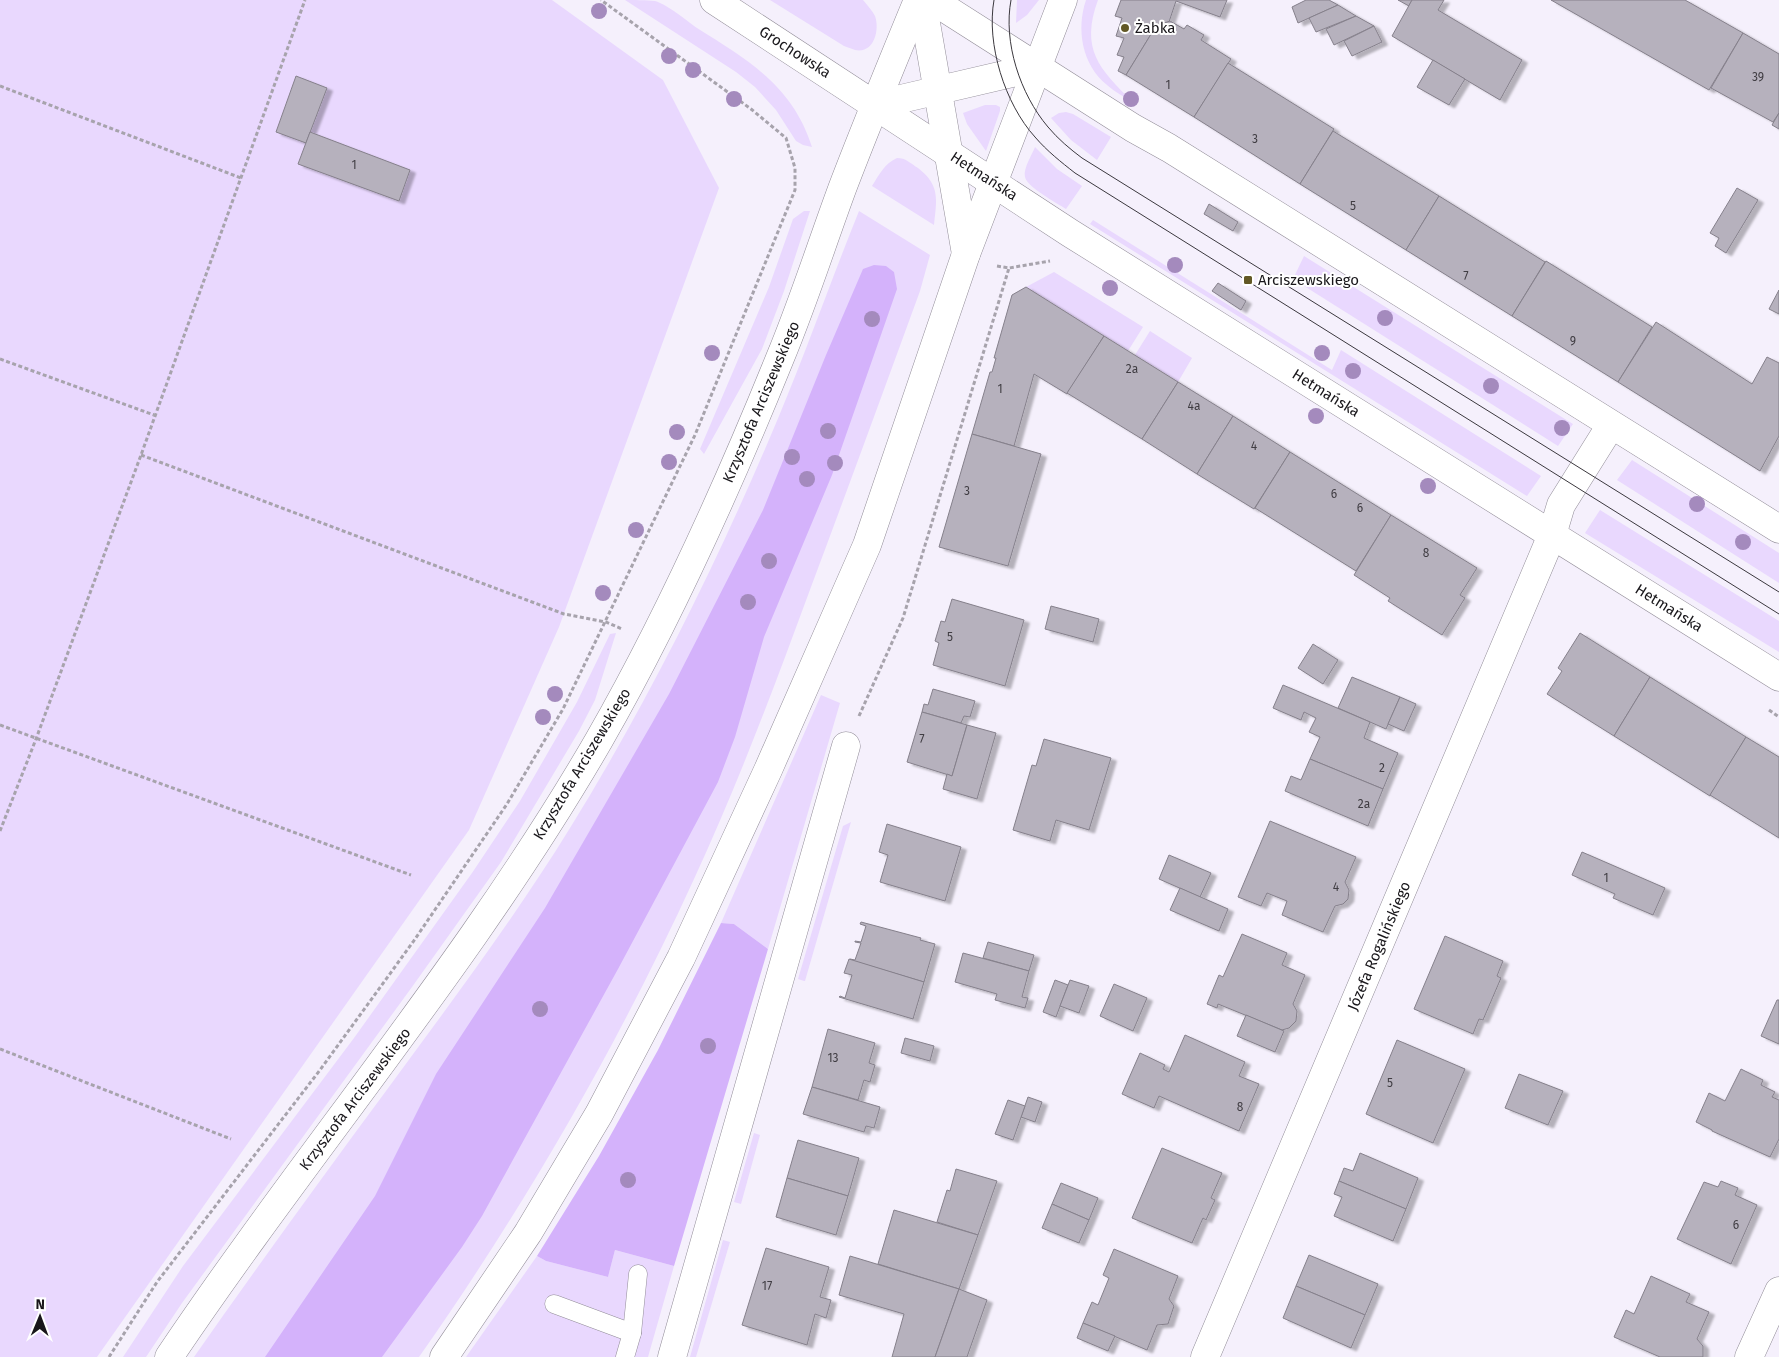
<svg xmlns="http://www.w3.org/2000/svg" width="1779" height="1357" font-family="'Fira Sans',sans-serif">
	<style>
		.green { fill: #e9d8fe }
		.forest { fill: #d4b2fb }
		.building { fill: #b6b1bd; stroke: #85808b; filter: url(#shadow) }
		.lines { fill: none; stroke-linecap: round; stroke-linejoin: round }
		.lane-casing { stroke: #928d98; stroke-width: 19 }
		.street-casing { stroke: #928d98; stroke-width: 29 }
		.secondary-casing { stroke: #928d98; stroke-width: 29 }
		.path { stroke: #a7a3ac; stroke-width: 3; stroke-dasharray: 4 2.5; stroke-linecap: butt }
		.lane { stroke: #fff; stroke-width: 18 }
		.street { stroke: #fff; stroke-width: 28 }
		.secondary { stroke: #fff; stroke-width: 28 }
		.tram { stroke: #3b383e; stroke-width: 1 }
		.tree { fill: #a48abd }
		.poi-dot { fill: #625825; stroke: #fff; stroke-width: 2 }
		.labels { text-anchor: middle; stroke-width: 4; stroke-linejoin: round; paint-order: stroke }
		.number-label { font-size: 12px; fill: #403d43 }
		.poi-label { font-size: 15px; fill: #18161a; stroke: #fff; text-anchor: start }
		.street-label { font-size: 15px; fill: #18161a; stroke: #fff }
	</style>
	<defs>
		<filter id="shadow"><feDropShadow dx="5.5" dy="3" stdDeviation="1" flood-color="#0004"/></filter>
	</defs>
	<rect width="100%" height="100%" fill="#f5f0fc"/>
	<g class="green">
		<polygon points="0,0 552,0 663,80 719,188 559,627 469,830 97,1357 0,1357"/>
		<path d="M 625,0 C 633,0 647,0 655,1 C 668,5 686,20 697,28 C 748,60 793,86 812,147 L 803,145 L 796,141 L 776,110 L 755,87 L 736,72 Z"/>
		<path d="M 770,0 L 863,0 C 867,5 872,10 875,16 C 880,30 874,54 855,50 C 852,49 847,47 844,46 Z"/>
		<polygon points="1017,0 1039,0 1027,15 1016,23"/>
		<path d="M 1086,0 L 1098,0 C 1080,49 1099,69 1133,102 C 1124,97 1115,92 1107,85 C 1082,65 1076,29 1086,0 Z"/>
		<polygon points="985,105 996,105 1000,107 1000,111 986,151 967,124 963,113"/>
		<polygon points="1066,112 1073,114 1111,137 1097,160 1071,140 1051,118 1059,113"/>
		<path d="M 1035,147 L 1057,169 L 1082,186 L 1066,209 C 1057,203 1027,187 1025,177 C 1023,168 1032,155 1035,147 Z"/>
		<path d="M 897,158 C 906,158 910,163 918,168 C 940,185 937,199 934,225 L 872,186 C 879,175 884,164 897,158 Z"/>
		<polygon points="804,211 810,211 784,291 762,349 704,454 700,449 769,287 793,219"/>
		<path d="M 859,211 L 930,255 L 920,291 C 884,390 848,488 811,587 C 775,685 738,784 694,879 C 617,1047 525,1206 419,1357 L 194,1357 C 257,1267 321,1179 386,1091 C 449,1005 514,919 570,828 C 646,705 711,575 768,442 C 801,366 828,288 859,211 Z"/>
		<polygon points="1093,220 1332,370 1341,350 1541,476 1527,496 1090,224"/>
		<polygon points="1304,256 1573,424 1558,446 1293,279"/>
		<polygon points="1054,272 1143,327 1128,351 1026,287"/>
		<polygon points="1150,331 1192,358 1178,382 1135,355"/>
		<polygon points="1632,460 1779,553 1779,583 1617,480"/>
		<polygon points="1600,510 1779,621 1779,652 1585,533"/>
		<polygon points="616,633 595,700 579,731 501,862 412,987 182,1303 146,1357 123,1357 183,1266 354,1038 472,873 520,801 577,702 610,634"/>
		<polygon points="821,695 840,703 768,949 734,924 721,923"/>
		<polygon points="851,822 805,981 804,981 798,979 843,826"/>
		<polygon points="754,1133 760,1135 741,1204 734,1202"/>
		<polygon points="723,1240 730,1242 696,1357 690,1357"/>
		<polygon points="615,1250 674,1266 648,1357 466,1357 537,1256 546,1261 608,1277"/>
	</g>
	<g class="forest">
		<polygon points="874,265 886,266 894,272 897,289 832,475 764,637 735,737 718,782 618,969 482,1216 462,1247 382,1357 265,1357 375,1196 436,1074 545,908 669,694 763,510 826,355 863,269"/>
		<polygon points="721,923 734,924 768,949 674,1266 615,1250 608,1277 546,1261 537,1256 599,1156 658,1050"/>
	</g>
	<g class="building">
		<polygon points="1121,0 1227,0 1220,17 1176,1 1169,22 1156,26 1126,75 1118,71 1124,57 1117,55 1124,38 1116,36 1122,18 1115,16"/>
		<polygon points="1306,0 1329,0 1338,5 1298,23 1292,7"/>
		<polygon points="1398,0 1412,0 1409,6"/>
		<polygon points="1412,0 1444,0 1438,10 1522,60 1500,100 1392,36"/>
		<polygon points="1551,0 1685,0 1743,33 1709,90"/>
		<polygon points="1338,5 1356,16 1316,32 1309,18"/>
		<polygon points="1356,16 1374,26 1334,45 1326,29"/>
		<polygon points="1170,21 1184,29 1187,25 1204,35 1201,40 1231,59 1194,117 1126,75 1156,26"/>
		<polygon points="1374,26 1382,42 1352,56 1344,41"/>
		<polygon points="1743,33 1779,54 1779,113 1773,122 1711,88"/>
		<polygon points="1433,60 1465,79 1449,105 1417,87"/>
		<polygon points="1228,63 1334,129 1300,184 1194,117"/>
		<polygon points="296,76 327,88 306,143 276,132"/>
		<polygon points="1779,113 1779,129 1772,125"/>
		<polygon points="1333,131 1439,196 1406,250 1300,184"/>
		<polygon points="310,132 410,170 399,201 298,164"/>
		<polygon points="1737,188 1758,200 1726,253 1715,246 1719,238 1710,233"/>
		<polygon points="1439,196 1545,262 1512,316 1406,250"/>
		<polygon points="1209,204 1238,222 1233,231 1204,214"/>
		<polygon points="1546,261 1652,327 1618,382 1512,316"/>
		<polygon points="1218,283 1246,301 1241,310 1212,291"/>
		<polygon points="1026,287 1104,336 1067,394 1034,374 1014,446 972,434 990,372 992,372 996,358 994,358 1012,295"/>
		<polygon points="1779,290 1779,314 1769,309"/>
		<polygon points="1656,322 1752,384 1767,357 1779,363 1779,436 1760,471 1618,382"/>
		<polygon points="1104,336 1178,382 1142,439 1067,393"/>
		<polygon points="1178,382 1233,416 1197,474 1142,439"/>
		<polygon points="1233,416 1290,452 1254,509 1197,474"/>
		<polygon points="972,434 1041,454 1008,566 939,547"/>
		<polygon points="1290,452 1391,515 1356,571 1255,508"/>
		<polygon points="1391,515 1477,568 1460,595 1465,598 1442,635 1388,601 1390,598 1354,575"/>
		<polygon points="952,599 1024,620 1005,686 933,665 939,643 935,641 941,621 945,622"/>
		<polygon points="1051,606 1099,619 1093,642 1045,629"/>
		<polygon points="1580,633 1650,677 1614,736 1547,694 1562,671 1558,668"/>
		<polygon points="1313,644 1338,660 1323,684 1298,668"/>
		<polygon points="1352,677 1400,697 1386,729 1338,708"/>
		<polygon points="1650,677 1746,737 1710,796 1614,736"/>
		<polygon points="1283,685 1370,722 1364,738 1398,753 1383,789 1310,759 1320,737 1309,732 1316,718 1304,712 1301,720 1273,708"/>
		<polygon points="933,689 975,701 970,717 964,716 961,723 922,712 924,704 928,705"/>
		<polygon points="1400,697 1416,704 1404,731 1388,724"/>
		<polygon points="922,712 967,725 952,776 907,762"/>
		<polygon points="967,725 996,733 977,799 943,789 947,774 952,776"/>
		<polygon points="1746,737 1779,757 1779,838 1710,795"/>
		<polygon points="1044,739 1111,758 1089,830 1056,820 1050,841 1013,830 1032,765 1036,766"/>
		<polygon points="1310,759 1383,789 1368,826 1285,791 1291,776 1301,780"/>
		<polygon points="1270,821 1356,857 1345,882 1349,890 1348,899 1343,904 1335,906 1323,932 1282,915 1287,901 1267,893 1261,906 1238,897"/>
		<polygon points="887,824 961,847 945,901 880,882 888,855 879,852"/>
		<polygon points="1582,852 1665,888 1653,915 1613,898 1615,894 1572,875"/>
		<polygon points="1169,855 1211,873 1200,897 1159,879"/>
		<polygon points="1180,888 1228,909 1219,931 1170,910"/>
		<polygon points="861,922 921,938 920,940 935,944 924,982 850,960 850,959 855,960 861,943 855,942 855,941 861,942 866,926 860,924"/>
		<polygon points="1242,934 1287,953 1282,965 1305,975 1293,1004 1297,1011 1296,1021 1289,1028 1282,1030 1218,1004 1217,1008 1207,1004 1219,975 1223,977"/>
		<polygon points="1445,936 1503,961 1497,976 1501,978 1483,1020 1479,1019 1473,1034 1414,1009"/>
		<polygon points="988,942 1034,955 1029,971 983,958"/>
		<polygon points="963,953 1029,971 1022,997 1028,998 1025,1008 995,1000 997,994 955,982"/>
		<polygon points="849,959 924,982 913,1019 839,997 840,996 845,998 852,975 844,973"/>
		<polygon points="1055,980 1068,985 1056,1017 1043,1012"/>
		<polygon points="1070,980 1089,986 1079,1013 1060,1006"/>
		<polygon points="1114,984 1147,998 1133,1031 1100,1016"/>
		<polygon points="1777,1000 1779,1000 1779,1044 1761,1036"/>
		<polygon points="1246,1015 1284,1031 1275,1052 1237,1036"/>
		<polygon points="828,1029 875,1043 869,1063 875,1065 870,1082 864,1080 858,1100 812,1087"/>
		<polygon points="1185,1035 1245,1062 1239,1076 1259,1084 1239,1131 1159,1096 1154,1108 1122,1094 1140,1053 1165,1065 1163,1069 1169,1072"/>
		<polygon points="905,1038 934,1046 930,1061 901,1053"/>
		<polygon points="1397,1040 1465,1069 1433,1143 1366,1114"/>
		<polygon points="1741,1069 1763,1080 1761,1085 1775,1092 1772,1097 1779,1100 1779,1139 1770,1157 1712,1131 1712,1130 1696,1122 1709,1093 1725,1101"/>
		<polygon points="1519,1074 1563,1091 1548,1125 1505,1108"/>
		<polygon points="812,1087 880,1107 874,1128 866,1126 864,1132 803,1114"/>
		<polygon points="1028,1097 1042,1102 1035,1122 1021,1117"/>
		<polygon points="1008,1100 1025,1106 1013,1140 995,1134"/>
		<polygon points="798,1140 859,1158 848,1196 787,1178"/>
		<polygon points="1162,1148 1222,1173 1211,1198 1215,1200 1206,1220 1203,1218 1192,1243 1132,1218"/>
		<polygon points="1360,1153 1418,1178 1406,1209 1339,1181 1344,1168 1353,1171"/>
		<polygon points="956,1169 997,1181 978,1235 937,1222 947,1190 950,1191"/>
		<polygon points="787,1178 848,1196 836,1235 776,1217"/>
		<polygon points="1339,1181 1406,1209 1393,1241 1334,1216 1342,1197 1334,1194"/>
		<polygon points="1721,1181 1738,1188 1735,1195 1757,1205 1731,1264 1677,1239 1704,1182 1718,1187"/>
		<polygon points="1061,1183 1098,1198 1089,1220 1052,1204"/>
		<polygon points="1052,1204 1089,1220 1079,1243 1042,1228"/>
		<polygon points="894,1210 978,1235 959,1289 878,1264"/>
		<polygon points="766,1248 829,1267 820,1297 831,1300 826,1318 815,1314 807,1345 742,1325"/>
		<polygon points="1114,1249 1178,1276 1169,1299 1174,1306 1168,1324 1157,1325 1147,1350 1083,1323 1092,1302 1098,1305 1109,1278 1103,1275"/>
		<polygon points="1309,1255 1378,1284 1365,1315 1296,1286"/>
		<polygon points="850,1256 959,1289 935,1357 892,1357 904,1314 839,1295"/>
		<polygon points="1651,1276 1690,1294 1686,1302 1709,1312 1697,1339 1703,1346 1703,1357 1660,1357 1614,1337 1626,1310 1634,1314"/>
		<polygon points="1296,1286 1365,1315 1351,1348 1283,1318"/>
		<polygon points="959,1289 987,1300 967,1357 935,1357"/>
		<polygon points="1083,1323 1115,1336 1108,1351 1077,1338"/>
	</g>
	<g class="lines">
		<defs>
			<g id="lane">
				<polyline points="554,1304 632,1333"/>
				<polyline points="625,1357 632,1333 638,1274"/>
			</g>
			<g id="street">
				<polyline points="672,1357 846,746"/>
				<polyline points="1205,1357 1552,535"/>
				<polyline points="1749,1357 1779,1291"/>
			</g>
			<g id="secondary">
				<polyline points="714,0 1070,233 1779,677"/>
				<polyline points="922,0 966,254"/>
				<polyline points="932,0 1133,128 1169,148 1779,529"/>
				<polyline points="875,105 1038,67"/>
				<polyline points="1552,535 1561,505 1611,425"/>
				<path d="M 169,1357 C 309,1149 473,958 599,740 C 669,618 727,489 780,358 C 803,303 821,246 842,189 C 866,126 892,63 918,0"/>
				<polyline points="444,1357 528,1233 599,1114 681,958 768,770 867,545 966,254 1063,0"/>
			</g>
		</defs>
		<use href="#lane" class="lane-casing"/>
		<use href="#street" class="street-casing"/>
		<use href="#secondary" class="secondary-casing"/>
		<g class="path">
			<polyline points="0,86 241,178"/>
			<polyline points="997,266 1009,268 1050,261"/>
			<polyline points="0,359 154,415"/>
			<polyline points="141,455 564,614 606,622 622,629"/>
			<polyline points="1769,710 1779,717"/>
			<polyline points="859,716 903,618 1009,268"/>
			<polyline points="0,725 411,875"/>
			<polyline points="0,831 36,739 141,455 305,0"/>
			<polyline points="0,1049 231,1139"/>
			<polyline points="109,1357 157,1282 320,1070 413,942 507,804 563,709 695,435 795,190 795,168 786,138 751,109 601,0"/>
		</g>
		<use href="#lane" class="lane"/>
		<use href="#street" class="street"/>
		<use href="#secondary" class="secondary"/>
		<g class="tram">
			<path d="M 994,0 C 986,44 1005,104 1035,137 C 1047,151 1061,162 1075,173 L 1779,614"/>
			<path d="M 1011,0 C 1003,42 1020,94 1048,127 C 1058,139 1070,149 1082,158 L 1779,592"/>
		</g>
	</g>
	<g class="tree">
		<circle cx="599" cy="11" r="8"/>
		<circle cx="669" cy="56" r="8"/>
		<circle cx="693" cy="70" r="8"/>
		<circle cx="734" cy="99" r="8"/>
		<circle cx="1131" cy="99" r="8"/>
		<circle cx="1175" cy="265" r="8"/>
		<circle cx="1110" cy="288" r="8"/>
		<circle cx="1385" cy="318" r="8"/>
		<circle cx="872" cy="319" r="8"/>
		<circle cx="712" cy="353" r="8"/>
		<circle cx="1322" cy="353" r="8"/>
		<circle cx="1353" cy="371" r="8"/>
		<circle cx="1491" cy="386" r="8"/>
		<circle cx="1316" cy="416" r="8"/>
		<circle cx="1562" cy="428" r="8"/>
		<circle cx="828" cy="431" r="8"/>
		<circle cx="677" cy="432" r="8"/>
		<circle cx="792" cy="457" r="8"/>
		<circle cx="669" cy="462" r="8"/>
		<circle cx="835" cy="463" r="8"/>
		<circle cx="807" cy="479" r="8"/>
		<circle cx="1428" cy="486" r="8"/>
		<circle cx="1697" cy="504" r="8"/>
		<circle cx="636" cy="530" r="8"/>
		<circle cx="1743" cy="542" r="8"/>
		<circle cx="769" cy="561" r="8"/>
		<circle cx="603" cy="593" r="8"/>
		<circle cx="748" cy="602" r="8"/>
		<circle cx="555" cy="694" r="8"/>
		<circle cx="543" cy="717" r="8"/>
		<circle cx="540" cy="1009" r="8"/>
		<circle cx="708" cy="1046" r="8"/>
		<circle cx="628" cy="1180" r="8"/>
	</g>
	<g class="poi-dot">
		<circle cx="1125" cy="28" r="5"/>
		<rect x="1243" y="275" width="10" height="10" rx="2.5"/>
	</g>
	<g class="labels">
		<g class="number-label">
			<text x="1758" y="81">39</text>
			<text x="1168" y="89">1</text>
			<text x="1255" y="143">3</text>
			<text x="354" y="169">1</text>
			<text x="1353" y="210">5</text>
			<text x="1466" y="280">7</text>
			<text x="1573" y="345">9</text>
			<text x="1132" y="373">2a</text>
			<text x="1000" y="393">1</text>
			<text x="1194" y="410">4a</text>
			<text x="1254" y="450">4</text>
			<text x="967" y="495">3</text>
			<text x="1334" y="498">6</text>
			<text x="1360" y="512">6</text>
			<text x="1426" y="557">8</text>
			<text x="950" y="641">5</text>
			<text x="922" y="743">7</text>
			<text x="1382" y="772">2</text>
			<text x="1364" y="808">2a</text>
			<text x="1606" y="882">1</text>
			<text x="1336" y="891">4</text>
			<text x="833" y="1062">13</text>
			<text x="1390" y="1087">5</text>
			<text x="1240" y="1111">8</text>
			<text x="1736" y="1229">6</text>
			<text x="767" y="1290">17</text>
		</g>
		<g class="poi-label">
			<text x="1135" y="33">Żabka</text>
			<text x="1258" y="285">Arciszewskiego</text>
		</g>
		<g class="street-label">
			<text transform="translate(795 52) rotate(33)" y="5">Grochowska</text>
			<text transform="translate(984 176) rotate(33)" y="5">Hetmańska</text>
			<text transform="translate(1326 393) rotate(32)" y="5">Hetmańska</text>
			<text transform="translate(761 402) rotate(-67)" y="5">Krzysztofa Arciszewskiego</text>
			<text transform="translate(1669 608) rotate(32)" y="5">Hetmańska</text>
			<text transform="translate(582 764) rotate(-59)" y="5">Krzysztofa Arciszewskiego</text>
			<text transform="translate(1379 946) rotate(-67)" y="5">Józefa Rogalińskiego</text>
			<text transform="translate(355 1099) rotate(-53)" y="5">Krzysztofa Arciszewskiego</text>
		</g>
	</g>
	<g transform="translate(40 1317) rotate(1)" stroke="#ffffff" stroke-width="4" paint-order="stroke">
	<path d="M0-4L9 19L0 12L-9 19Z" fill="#18161a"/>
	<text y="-8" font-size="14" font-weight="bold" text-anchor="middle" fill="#18161a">N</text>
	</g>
</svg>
